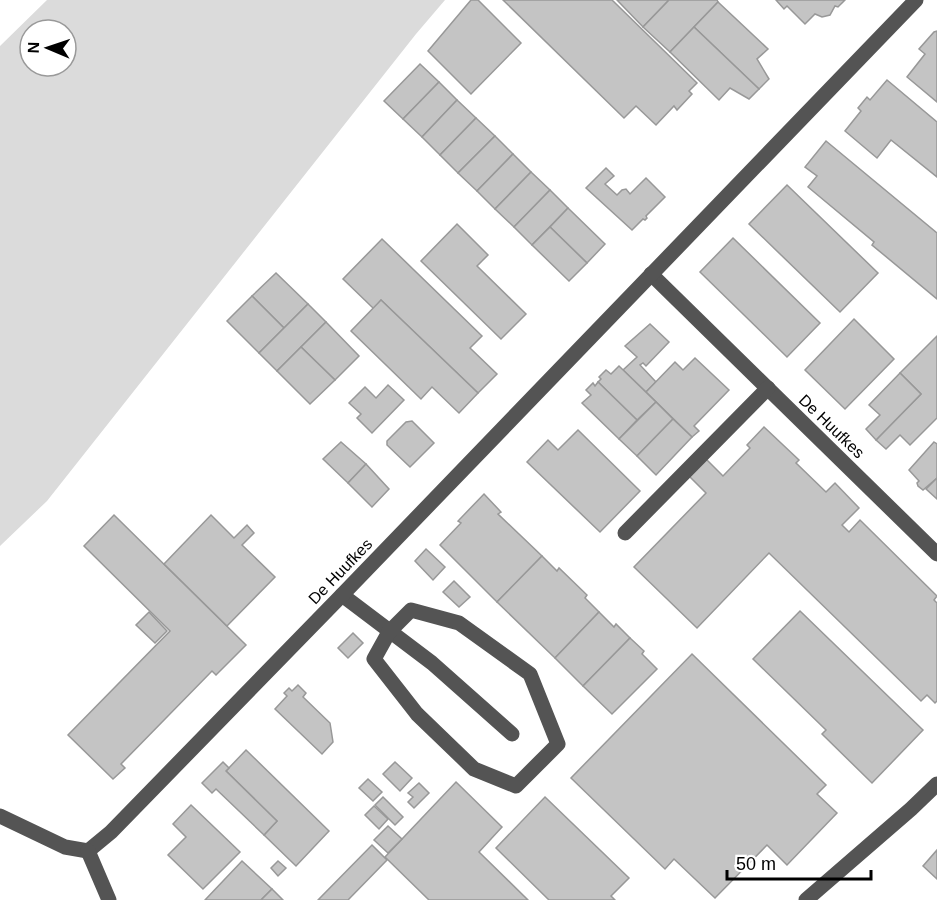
<svg xmlns="http://www.w3.org/2000/svg" width="937" height="900" font-family="Arial,sans-serif">
	<style>
		.green { fill: #dbdbdb; fill-rule: evenodd }
		.building { fill: #c4c4c4; stroke: #989898; stroke-width: 1.5 }
		.lines { fill: none; stroke-linecap: round; stroke-linejoin: round }
		.minor { stroke: #545454; stroke-width: 15 }
		.labels { text-anchor: middle; stroke-width: 4.5; stroke-linejoin: round; paint-order: stroke }
		.street-label { font-size: 16px; fill: #000; stroke: #fff }
	</style>
	<rect width="100%" height="100%" fill="#fff"/>
	<path class="green" d="M 47,0 L 445,0 L 416,34 L 47,501 L 0,546 L 0,46 ZM 30,30 L 66,30 L 66,66 L 30,66 Z"/>
	<g class="building">
		<polygon points="471,0 478,0 521,43 471,94 428,51"/>
		<polygon points="503,0 612,0 697,83 689,91 692,94 677,110 674,106 656,125 636,106 624,118"/>
		<polygon points="617,0 669,0 643,27"/>
		<polygon points="669,0 717,0 718,2 670,52 643,27"/>
		<polygon points="776,0 845,0 838,7 835,6 830,15 822,17 815,14 805,24 787,6 784,9"/>
		<polygon points="718,2 768,49 757,59 769,79 759,89 694,27"/>
		<polygon points="694,27 759,89 749,99 730,88 719,100 670,52"/>
		<polygon points="937,31 937,102 907,77 925,54 919,49 934,32"/>
		<polygon points="420,64 439,82 403,119 384,101"/>
		<polygon points="887,80 937,122 937,177 891,140 877,158 845,131 861,111 858,108 867,97 870,100"/>
		<polygon points="439,82 457,100 422,137 403,119"/>
		<polygon points="457,100 476,118 440,155 422,137"/>
		<polygon points="476,118 495,136 458,173 440,155"/>
		<polygon points="495,136 513,154 477,191 458,173"/>
		<polygon points="826,141 937,233 937,299 872,245 874,242 808,187 817,176 805,167"/>
		<polygon points="513,154 531,172 495,209 477,191"/>
		<polygon points="606,168 614,176 605,184 617,195 622,190 626,189 630,194 646,178 665,197 646,216 647,218 645,220 643,219 632,230 586,188"/>
		<polygon points="531,172 550,190 514,227 495,209"/>
		<polygon points="787,185 878,273 840,312 749,224"/>
		<polygon points="550,190 568,208 532,245 514,227"/>
		<polygon points="568,208 605,244 587,263 550,227"/>
		<polygon points="457,224 488,255 477,266 526,314 501,339 421,261"/>
		<polygon points="550,227 587,263 569,281 532,245"/>
		<polygon points="733,238 820,323 787,357 700,272"/>
		<polygon points="382,239 482,336 470,348 497,374 478,393 381,300 374,309 343,279"/>
		<polygon points="276,273 308,304 284,328 252,296"/>
		<polygon points="252,296 284,328 259,353 227,321"/>
		<polygon points="381,300 478,393 459,413 432,387 421,399 351,331"/>
		<polygon points="308,304 326,322 277,371 259,353"/>
		<polygon points="854,319 894,359 845,409 805,370"/>
		<polygon points="326,322 359,356 335,380 301,347"/>
		<polygon points="650,324 669,342 646,366 643,363 640,365 656,382 646,392 623,370 637,357 625,346"/>
		<polygon points="937,336 937,418 910,445 900,435 886,449 876,440 921,394 900,373"/>
		<polygon points="301,347 335,380 310,404 277,371"/>
		<polygon points="695,358 729,390 694,426 699,431 692,437 646,392 675,362 683,370"/>
		<polygon points="619,366 656,402 637,420 598,382 601,379 599,377 606,370 611,374"/>
		<polygon points="900,373 921,394 876,440 866,429 880,415 869,405"/>
		<polygon points="598,382 637,420 619,439 582,403 591,395 586,390 593,383 595,386"/>
		<polygon points="388,385 404,400 372,433 357,418 361,414 349,403 365,387 376,398"/>
		<polygon points="656,402 673,419 637,456 619,439"/>
		<polygon points="673,419 692,437 656,475 637,456"/>
		<polygon points="412,421 434,443 410,467 387,445 387,441 406,422"/>
		<polygon points="764,427 799,460 796,463 826,492 835,483 859,508 842,525 849,532 860,520 937,596 934,600 937,603 937,701 935,703 927,695 921,701 769,553 697,628 634,567 706,493 688,475 705,458 723,476 750,448 747,445"/>
		<polygon points="578,430 640,491 600,532 527,462 548,440 558,450"/>
		<polygon points="341,442 366,464 348,483 323,459"/>
		<polygon points="934,442 937,444 937,478 923,490 918,486 917,483 919,481 909,470"/>
		<polygon points="366,464 389,489 372,507 348,483"/>
		<polygon points="937,478 937,499 926,489"/>
		<polygon points="484,494 501,512 498,514 542,556 497,602 440,545 461,523 458,521"/>
		<polygon points="114,515 246,645 216,675 212,671 121,764 125,768 113,779 68,735 170,631 84,546"/>
		<polygon points="211,515 234,538 247,525 254,533 242,545 275,577 227,626 164,564"/>
		<polygon points="426,549 445,567 433,580 415,561"/>
		<polygon points="542,556 557,571 559,568 587,595 585,598 599,612 555,658 497,602"/>
		<polygon points="454,581 470,597 459,607 443,592"/>
		<polygon points="800,611 923,730 872,783 822,734 826,730 753,659"/>
		<polygon points="149,612 167,631 155,643 136,625"/>
		<polygon points="599,612 614,627 616,624 630,638 583,686 555,658"/>
		<polygon points="353,633 363,643 348,658 338,648"/>
		<polygon points="630,638 644,651 642,654 657,669 612,714 583,686"/>
		<polygon points="692,654 826,785 817,794 837,813 787,865 767,845 715,898 674,859 665,869 571,778"/>
		<polygon points="298,685 306,693 303,697 330,723 333,742 322,754 275,709 287,696 284,693 289,688 292,691"/>
		<polygon points="246,750 329,831 296,866 264,835 277,821 226,771"/>
		<polygon points="223,762 229,768 226,771 277,821 264,835 216,789 212,793 202,783"/>
		<polygon points="395,762 412,778 400,791 383,774"/>
		<polygon points="368,779 382,792 373,801 359,788"/>
		<polygon points="456,782 502,827 479,852 528,900 429,900 385,857"/>
		<polygon points="419,783 429,793 414,808 408,802 413,797 408,793"/>
		<polygon points="383,797 403,817 395,825 375,805"/>
		<polygon points="545,797 629,878 611,896 615,900 549,900 496,848"/>
		<polygon points="191,805 240,852 203,889 168,855 186,837 173,824"/>
		<polygon points="374,806 388,819 379,829 365,815"/>
		<polygon points="388,826 402,839 388,853 374,840"/>
		<polygon points="372,845 387,860 348,900 318,900"/>
		<polygon points="937,850 937,879 923,866"/>
		<polygon points="242,861 272,889 261,900 205,900"/>
		<polygon points="278,861 286,868 278,876 271,868"/>
		<polygon points="272,889 283,900 261,900"/>
	</g>
	<g class="lines">
		<g class="minor">
			<polyline points="651,274 937,554"/>
			<polyline points="625,533 768,388"/>
			<polyline points="342,595 432,663 512,734"/>
			<polygon points="411,610 459,623 530,674 558,744 516,786 474,769 417,714 374,659 389,632"/>
			<polyline points="0,816 65,847 88,851"/>
			<polyline points="88,851 111,832 342,595 916,0"/>
			<polyline points="88,851 109,900"/>
			<polyline points="806,900 911,809 937,784"/>
		</g>
	</g>
	<g class="labels">
		<g class="street-label">
			<text transform="translate(832 426) rotate(44)" y="6">De Huufkes</text>
			<text transform="translate(340 571) rotate(-46)" y="6">De Huufkes</text>
		</g>
	</g>
	<g transform="translate(48 48) rotate(272)"><circle r="28" fill="#ffffff" stroke="#999999" stroke-width="1.5"/>
	<path d="M0-4.5L10 22L0 15L-10 22Z" fill="#000000"/>
	<text y="-9" font-size="16" font-weight="bold" text-anchor="middle" fill="#000000">N</text>
	</g>
	<path d="M727 870v9h144v-9" fill="none" stroke="#000000" stroke-width="3"/>
	<text x="736" y="870" font-size="18" fill="#000000" stroke="#ffffff" stroke-width="4.5" paint-order="stroke">50 m</text>
</svg>
